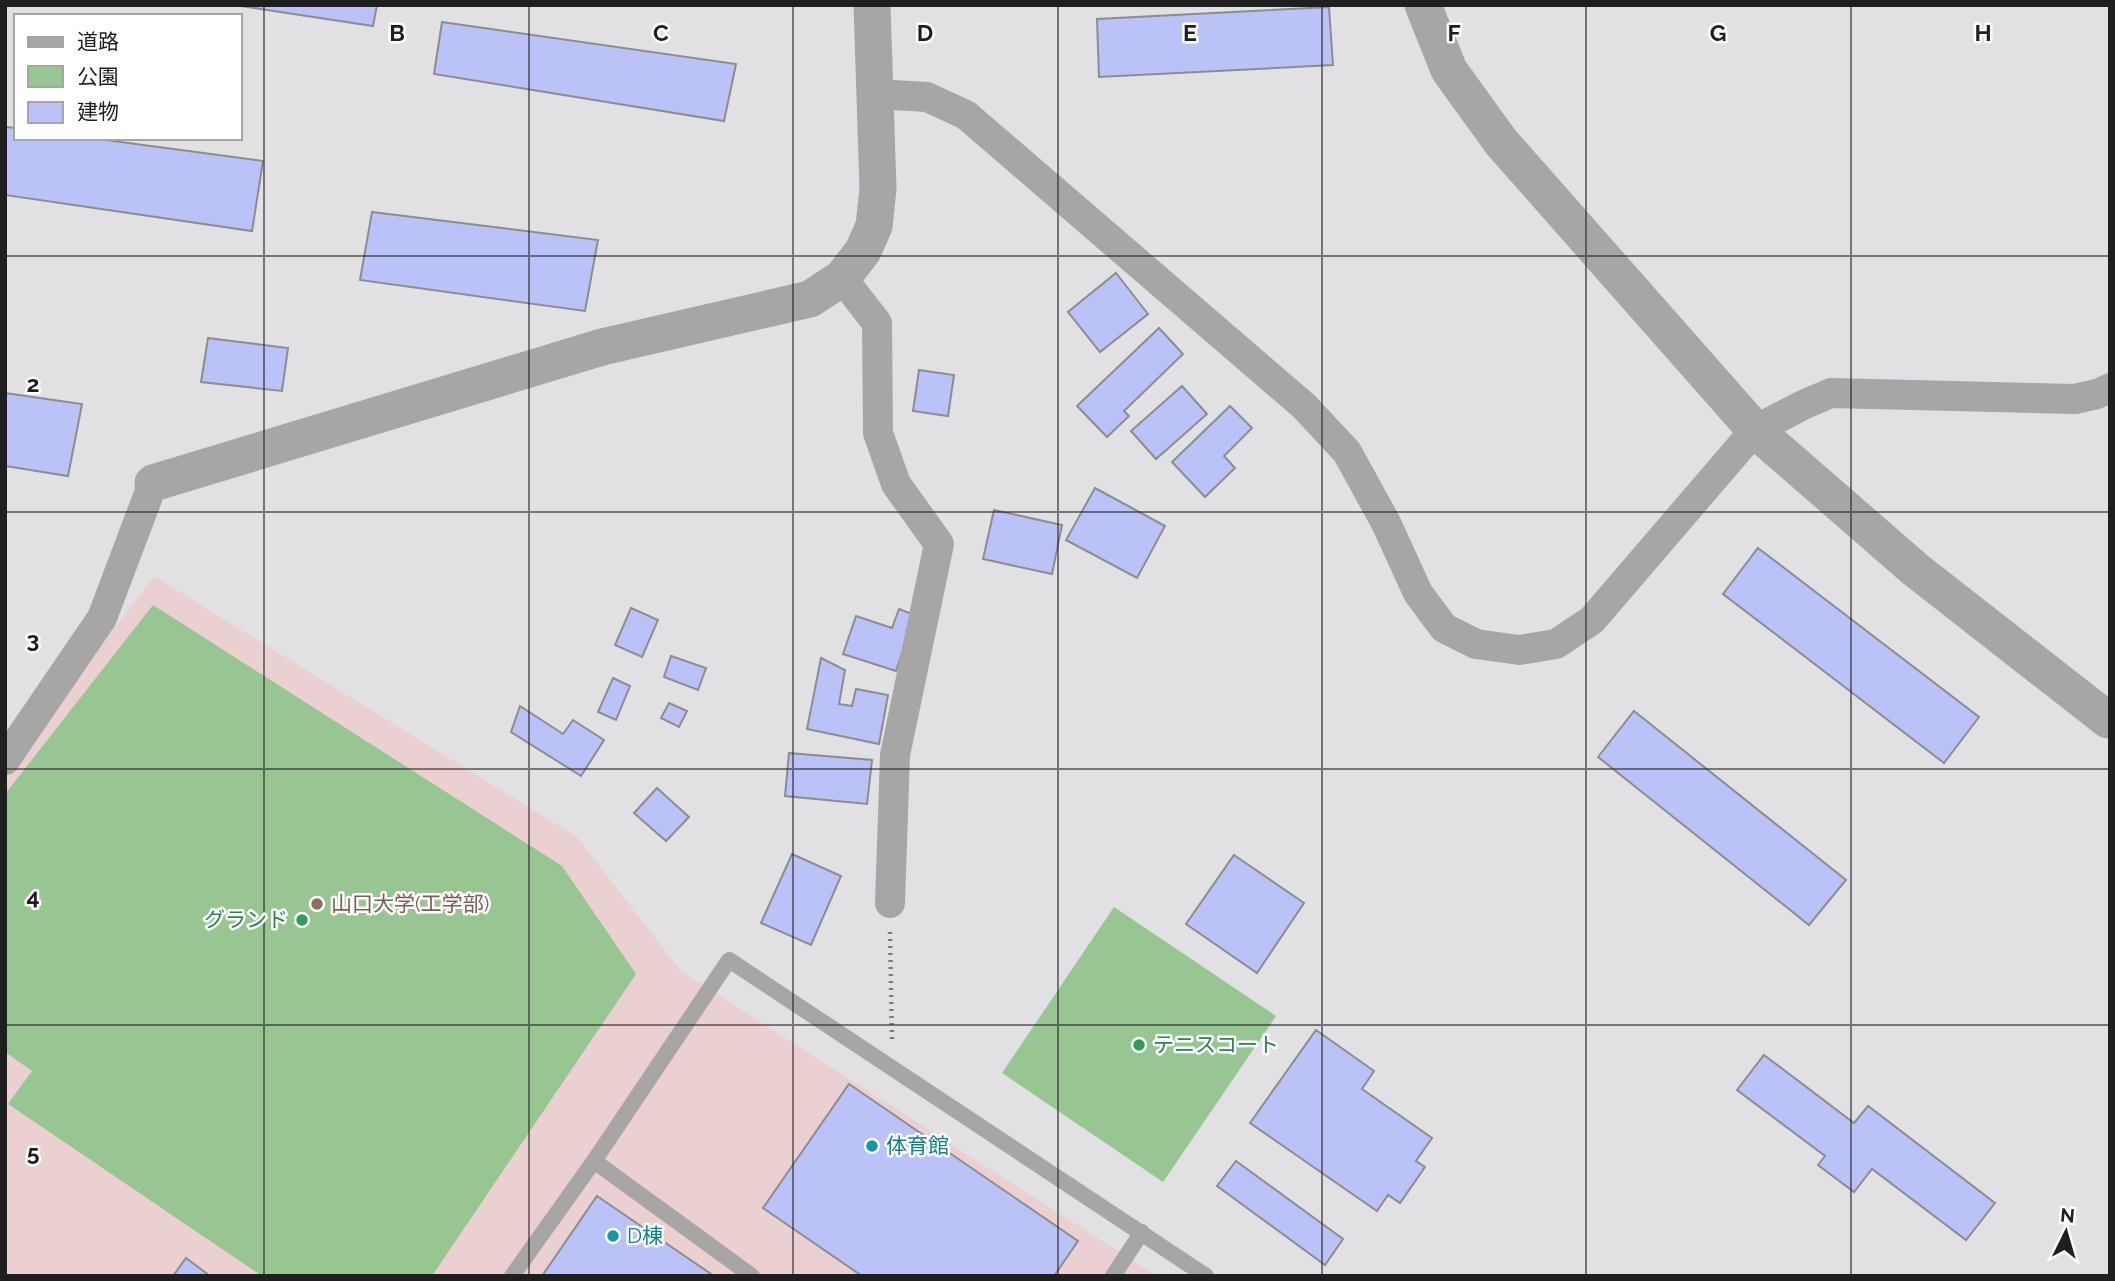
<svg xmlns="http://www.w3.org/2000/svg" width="2115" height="1281" font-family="Raleway,'Noto Sans JP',sans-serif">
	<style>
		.education { fill: #ebd0d1 }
		.green { fill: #97c692 }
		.building { fill: #bac2f8; stroke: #8c8d8f; stroke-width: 2 }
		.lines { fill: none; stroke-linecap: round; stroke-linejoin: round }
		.path { stroke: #7c7c7e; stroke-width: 4.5; stroke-dasharray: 2 5; stroke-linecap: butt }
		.service { stroke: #a7a6a5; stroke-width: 16 }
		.minor { stroke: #a7a6a5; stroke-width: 30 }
		.tertiary { stroke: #a7a6a5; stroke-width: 37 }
		.grid { fill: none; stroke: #1f1f20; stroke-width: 2; stroke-opacity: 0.55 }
		.education-dot { fill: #8d6e63; stroke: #fff; stroke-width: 2.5 }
		.leisure-dot { fill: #2e9e5b; stroke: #fff; stroke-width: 2.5 }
		.culture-dot { fill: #0f9aa8; stroke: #fff; stroke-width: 2.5 }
		.labels { text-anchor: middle; stroke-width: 5; stroke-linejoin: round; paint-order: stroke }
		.education-label { font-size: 21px; fill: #785e54; stroke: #fff; text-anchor: start }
		.leisure-label { font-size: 21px; fill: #27864d; stroke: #fff; text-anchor: end }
		.culture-label { font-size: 21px; fill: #0d838f; stroke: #fff; text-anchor: start }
		.grid-label { font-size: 23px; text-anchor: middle; font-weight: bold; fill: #1f1f20; stroke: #fff; stroke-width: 5; stroke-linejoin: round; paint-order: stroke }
	</style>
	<rect width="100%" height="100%" fill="#e1e1e4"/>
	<polygon class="education" points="154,576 577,837 681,971 1157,1276 5,1276 5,773"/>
	<g class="green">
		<polygon points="153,605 562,866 636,974 432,1276 262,1276 8,1104 32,1071 5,1052 5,794"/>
		<polygon points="1114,907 1276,1016 1163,1182 1002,1073"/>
	</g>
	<g class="building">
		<polygon points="234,5 377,5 373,26"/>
		<polygon points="1329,7 1333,65 1099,77 1097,19"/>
		<polygon points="442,22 736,64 724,121 434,74"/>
		<polygon points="5,127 16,128 16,138 91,138 263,161 252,231 5,195"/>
		<polygon points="372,212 598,240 585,311 360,280"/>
		<polygon points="1116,273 1148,314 1100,352 1068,312"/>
		<polygon points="1159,328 1183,354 1124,411 1129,416 1107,437 1077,406"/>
		<polygon points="208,338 288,348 282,391 201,382"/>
		<polygon points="919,370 954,375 948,416 913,411"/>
		<polygon points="1182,386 1207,414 1156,459 1131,431"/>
		<polygon points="5,393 82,404 68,476 5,466"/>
		<polygon points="1230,406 1252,428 1224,456 1235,468 1205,497 1172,462"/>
		<polygon points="1095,488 1165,526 1137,578 1066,540"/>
		<polygon points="994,510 1062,525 1052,574 983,559"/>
		<polygon points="1758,548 1979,717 1944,763 1723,594"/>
		<polygon points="631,608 658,620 642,657 615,645"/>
		<polygon points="899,609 915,615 896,671 843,654 856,616 892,628"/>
		<polygon points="671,656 706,668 698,690 664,677"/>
		<polygon points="821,658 845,670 839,704 852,706 856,689 888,695 879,744 807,729"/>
		<polygon points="613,678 630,686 616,720 598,712"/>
		<polygon points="669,703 687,711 679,727 661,718"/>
		<polygon points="520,706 563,734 573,720 604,740 581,776 511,732"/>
		<polygon points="1634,711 1846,880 1809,925 1598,757"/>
		<polygon points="789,753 872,760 867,804 785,796"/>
		<polygon points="657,788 689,817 666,841 634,813"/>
		<polygon points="792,854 841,876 811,945 761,923"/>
		<polygon points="1234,855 1304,903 1257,973 1186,924"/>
		<polygon points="1316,1030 1374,1071 1362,1089 1432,1138 1416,1161 1425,1167 1400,1203 1388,1195 1377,1211 1250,1123"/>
		<polygon points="1764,1055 1854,1123 1868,1106 1995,1203 1966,1240 1872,1169 1854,1192 1818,1165 1825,1156 1737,1090"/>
		<polygon points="849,1084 1078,1241 1054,1276 862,1276 763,1208"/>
		<polygon points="1236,1161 1343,1239 1325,1265 1217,1186"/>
		<polygon points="597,1196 714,1276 542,1276"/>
		<polygon points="186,1258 210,1276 173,1276"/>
	</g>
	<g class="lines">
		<polyline class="path" points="890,932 892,1039"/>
		<g class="service">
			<polyline points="594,1161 729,960 1206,1276"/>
			<polyline points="512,1276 594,1161 752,1276"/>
			<polyline points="1113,1276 1142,1232"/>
		</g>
		<g class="minor">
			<polyline points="875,94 927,97 966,115 1304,406 1347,452 1386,523 1418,593 1444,628 1476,644 1519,650 1556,644 1592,620 1755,430 1803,405 1831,393 2075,399 2097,394 2110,388"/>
			<polyline points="842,278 877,323 878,433 896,484 939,544 895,755 890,903"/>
			<polyline points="5,760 102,618 153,483"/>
		</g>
		<g class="tertiary">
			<polyline points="1423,5 1449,70 1501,142 1755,430 1916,570 2108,720"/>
			<polyline points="153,483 602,347 810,299 842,278 863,251 874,226 878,189 872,5"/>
		</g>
	</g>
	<path class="grid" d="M 264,5 L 264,1276M 529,5 L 529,1276M 793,5 L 793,1276M 1058,5 L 1058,1276M 1322,5 L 1322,1276M 1586,5 L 1586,1276M 1851,5 L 1851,1276M 5,256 L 2110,256M 5,512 L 2110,512M 5,769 L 2110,769M 5,1025 L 2110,1025"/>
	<circle class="education-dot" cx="317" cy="904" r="7"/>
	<g class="leisure-dot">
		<circle cx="302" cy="920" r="7"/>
		<circle cx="1139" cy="1045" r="7"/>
	</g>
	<g class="culture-dot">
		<circle cx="872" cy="1146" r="7"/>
		<circle cx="613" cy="1236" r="7"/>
	</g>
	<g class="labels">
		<g class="education-label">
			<text x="331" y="911">山口大学(工学部)</text>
		</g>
		<g class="leisure-label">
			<text x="288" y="927">グランド</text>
			<text x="1153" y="1052" text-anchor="start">テニスコート</text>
		</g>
		<g class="culture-label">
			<text x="886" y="1153">体育館</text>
			<text x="627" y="1243">D棟</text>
		</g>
	</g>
	<g class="grid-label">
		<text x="397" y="41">B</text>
		<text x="661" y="41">C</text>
		<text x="925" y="41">D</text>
		<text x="1190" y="41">E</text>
		<text x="1454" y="41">F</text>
		<text x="1718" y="41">G</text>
		<text x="1983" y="41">H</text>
		<text x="33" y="392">2</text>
		<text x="33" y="648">3</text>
		<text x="33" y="905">4</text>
		<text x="33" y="1161">5</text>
	</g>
	<rect width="2115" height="1281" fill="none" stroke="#1f1f20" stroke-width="14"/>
	<rect x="14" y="14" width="228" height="126" fill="#ffffff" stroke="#a5a5a6" stroke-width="2"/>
	<rect x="28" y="37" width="35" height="10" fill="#a7a6a5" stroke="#a5a5a6" stroke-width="2"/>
	<text x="77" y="49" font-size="21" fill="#1f1f20">道路</text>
	<rect x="28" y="66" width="35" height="21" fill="#97c692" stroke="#a5a5a6" stroke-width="2"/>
	<text x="77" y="84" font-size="21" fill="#1f1f20">公園</text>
	<rect x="28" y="102" width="35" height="21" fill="#bac2f8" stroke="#a5a5a6" stroke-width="2"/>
	<text x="77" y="119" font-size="21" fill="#1f1f20">建物</text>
	<g transform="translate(2066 1232) rotate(5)" stroke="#ffffff" stroke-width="5" paint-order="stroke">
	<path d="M0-5L12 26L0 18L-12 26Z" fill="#1f1f20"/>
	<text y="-10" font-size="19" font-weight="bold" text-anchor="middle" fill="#1f1f20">N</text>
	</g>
</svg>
